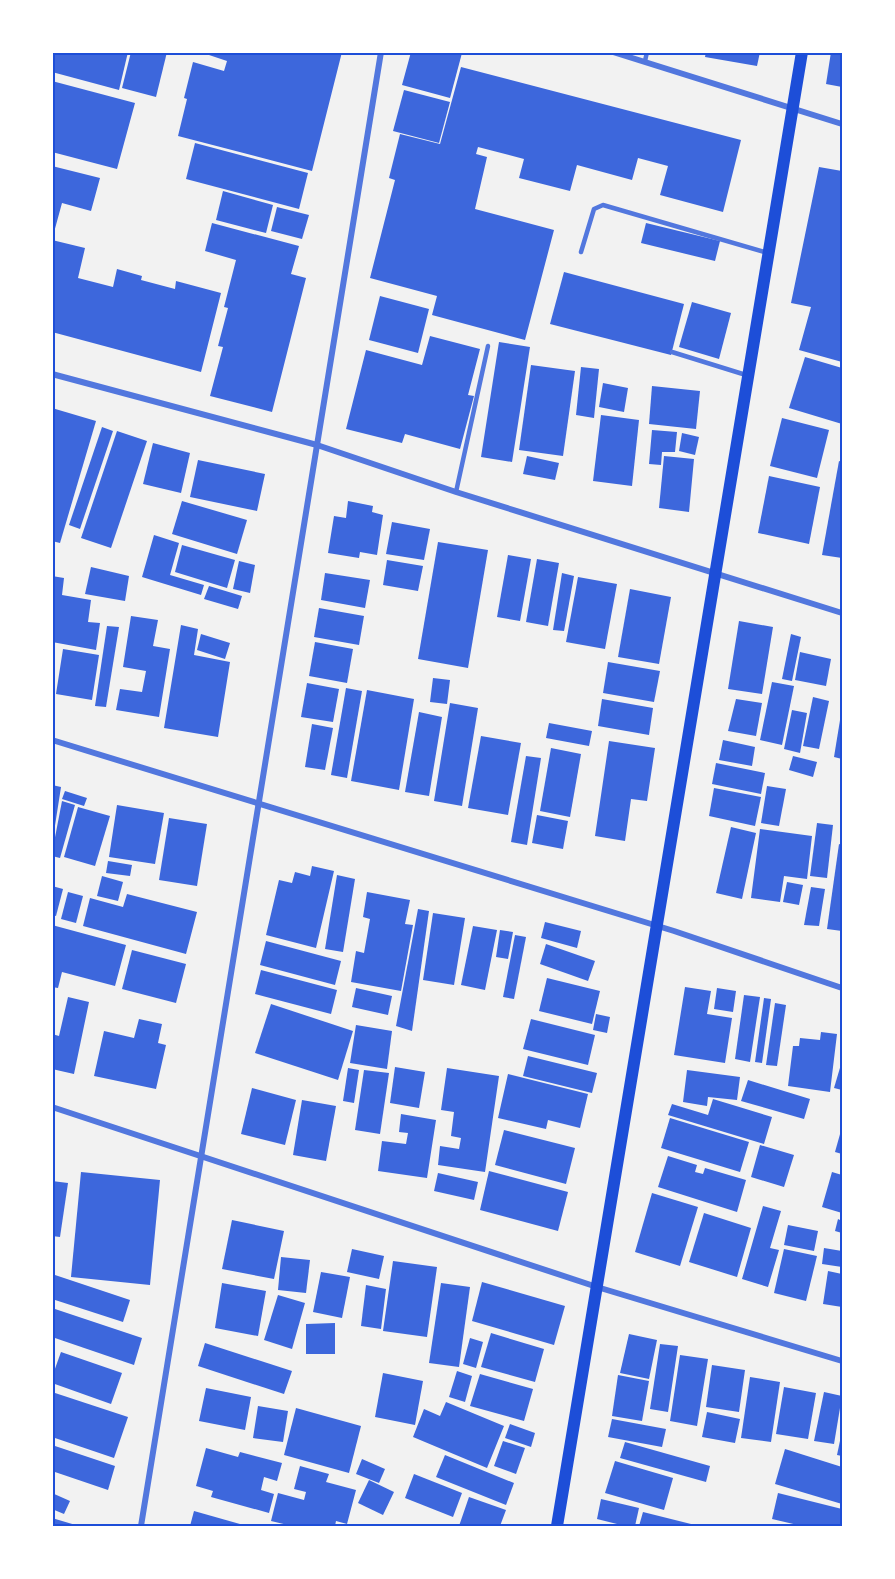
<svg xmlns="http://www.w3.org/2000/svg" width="895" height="1579" font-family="'Fira Sans',sans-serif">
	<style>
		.building { fill: #3d67dc }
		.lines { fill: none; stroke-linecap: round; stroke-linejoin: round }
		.service { stroke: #5277de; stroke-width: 4.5 }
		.minor { stroke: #5277de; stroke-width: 6 }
		.secondary { stroke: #1d4ed8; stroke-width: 12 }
		.neatline { fill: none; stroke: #1d4ed8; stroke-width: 2 }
	</style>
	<rect width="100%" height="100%" fill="#f2f2f2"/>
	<g class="building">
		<polygon points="52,52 128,52 119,90 52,72"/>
		<polygon points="131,52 167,52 156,97 122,88"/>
		<polygon points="200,52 342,52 312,171 178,136 187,99 184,98 193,62 224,71 227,61"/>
		<polygon points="411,52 462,53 450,98 402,85"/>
		<polygon points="706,52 760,52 757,66 705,57"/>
		<polygon points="831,52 842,52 842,87 826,84"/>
		<polygon points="461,67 741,140 723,212 660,195 668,166 638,158 632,180 577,165 570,191 519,178 524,159 478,147 476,154 487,157 475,209 554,230 525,340 432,315 437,296 370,278 395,180 389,178 400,134 440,144"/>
		<polygon points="52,81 135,103 117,169 52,152"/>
		<polygon points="404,90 450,102 439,143 393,131"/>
		<polygon points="195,143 308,173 299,209 186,179"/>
		<polygon points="52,166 100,178 91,211 62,203 53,236"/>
		<polygon points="819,167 842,171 842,362 799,350 811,307 791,303"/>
		<polygon points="223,191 273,205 266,233 216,220"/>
		<polygon points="277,207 309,215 302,239 271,231"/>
		<polygon points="212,223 299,246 291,274 306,278 272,412 210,396 223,347 218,346 228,308 224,307 236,260 205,251"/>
		<polygon points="646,223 720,241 715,261 641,243"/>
		<polygon points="52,240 85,248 78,278 113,287 117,269 142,276 141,280 175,289 176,281 221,293 201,372 52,332"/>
		<polygon points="564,272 684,304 671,355 550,324"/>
		<polygon points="380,296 429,309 418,353 369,340"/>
		<polygon points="692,302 731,313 719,359 679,347"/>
		<polygon points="430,336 480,349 468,395 474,396 460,449 405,434 402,443 346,429 366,350 422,365"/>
		<polygon points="499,342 530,347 512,462 481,457"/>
		<polygon points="805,357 842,368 842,424 789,408"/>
		<polygon points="531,365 575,371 563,456 519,450"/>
		<polygon points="581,367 599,369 594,418 576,415"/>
		<polygon points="603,383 628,388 624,412 599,407"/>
		<polygon points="652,386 700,391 696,429 649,424"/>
		<polygon points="52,408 96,421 60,543 52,541"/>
		<polygon points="601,415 639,420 632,486 593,481"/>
		<polygon points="782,418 829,430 817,478 770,466"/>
		<polygon points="102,427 113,431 80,529 69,525"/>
		<polygon points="652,430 677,432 675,452 662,452 661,465 649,464"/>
		<polygon points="117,431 147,441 111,548 81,538"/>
		<polygon points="682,433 699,437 695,455 679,451"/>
		<polygon points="153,443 190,453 181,493 143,484"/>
		<polygon points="527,456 559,463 555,480 523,474"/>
		<polygon points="664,456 694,459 689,512 659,508"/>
		<polygon points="198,460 265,474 257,511 190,497"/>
		<polygon points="839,461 842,462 842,558 822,555"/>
		<polygon points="769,476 820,487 809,544 758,533"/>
		<polygon points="182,501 247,520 237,554 172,534"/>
		<polygon points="348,501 373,506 372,512 383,515 377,555 360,552 359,558 328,553 334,516 346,518"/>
		<polygon points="392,522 430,529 424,560 386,554"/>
		<polygon points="154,535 179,543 170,575 204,585 201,595 142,577"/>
		<polygon points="438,542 488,550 468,668 418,659"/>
		<polygon points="182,545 235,560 227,588 175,572"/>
		<polygon points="508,555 531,559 520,621 497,617"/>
		<polygon points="537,559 559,563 548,626 526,622"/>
		<polygon points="387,560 423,566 418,591 383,585"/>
		<polygon points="239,561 255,565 250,593 233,589"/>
		<polygon points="91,567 129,576 125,601 85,594"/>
		<polygon points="325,573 370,580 365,608 321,600"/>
		<polygon points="562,573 574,576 564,631 553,630"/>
		<polygon points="52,576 64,578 62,595 91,600 88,622 100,623 96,650 52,642"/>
		<polygon points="578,577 617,584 605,649 566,642"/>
		<polygon points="209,586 242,596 238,609 204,599"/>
		<polygon points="630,589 671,597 659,664 618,657"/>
		<polygon points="319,608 364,616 359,645 314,637"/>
		<polygon points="131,616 158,620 153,646 170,649 159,717 116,710 120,689 142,692 146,671 123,667"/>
		<polygon points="739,621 773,627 762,694 728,689"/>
		<polygon points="181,625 198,629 194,655 230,662 218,737 164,728"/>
		<polygon points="107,626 119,627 106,707 95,706"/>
		<polygon points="201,634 230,643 225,659 197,650"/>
		<polygon points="791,634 801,637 792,681 782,679"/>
		<polygon points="315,642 353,649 347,683 309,676"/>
		<polygon points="63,649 99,655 92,700 56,694"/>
		<polygon points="800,652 831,659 826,686 795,680"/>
		<polygon points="608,662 660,671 654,702 603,693"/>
		<polygon points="433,678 450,680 447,704 430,702"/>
		<polygon points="772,682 794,686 782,745 760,740"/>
		<polygon points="307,683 339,689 333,722 301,717"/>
		<polygon points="346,688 362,691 347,778 331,775"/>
		<polygon points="367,690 414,699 399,790 351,781"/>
		<polygon points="813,697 829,701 819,749 803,746"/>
		<polygon points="602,699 653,708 649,735 598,726"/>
		<polygon points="736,699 762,703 756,736 728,731"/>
		<polygon points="450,703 478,708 462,806 434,801"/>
		<polygon points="792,710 807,713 800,753 784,749"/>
		<polygon points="419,712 442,717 429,796 405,792"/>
		<polygon points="841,714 842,714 842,759 834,757"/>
		<polygon points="549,723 592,731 589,746 546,738"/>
		<polygon points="312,724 333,728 325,770 305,767"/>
		<polygon points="481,736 521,743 508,815 468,808"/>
		<polygon points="723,740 755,747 752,766 719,760"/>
		<polygon points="609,741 655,748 647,801 631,799 625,841 595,836"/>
		<polygon points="551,748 581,754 570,817 540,811"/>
		<polygon points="526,756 541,758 527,845 511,842"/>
		<polygon points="793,756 817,762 813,777 789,770"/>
		<polygon points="716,763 765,773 761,794 712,784"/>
		<polygon points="52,785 61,787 54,832 52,832"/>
		<polygon points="767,786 786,789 779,826 761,823"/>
		<polygon points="714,788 761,797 755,826 709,816"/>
		<polygon points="65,791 87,798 84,806 62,799"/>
		<polygon points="62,801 75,805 60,858 52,856 52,853"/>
		<polygon points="117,805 164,813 155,864 109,857"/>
		<polygon points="78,807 110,816 95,866 64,857"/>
		<polygon points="537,815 568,821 563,849 532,843"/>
		<polygon points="169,818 207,824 197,886 159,880"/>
		<polygon points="817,823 833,825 827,878 810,876"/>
		<polygon points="731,827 756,833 742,899 716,893"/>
		<polygon points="760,829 812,836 807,879 784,876 780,902 751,898"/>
		<polygon points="839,844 842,845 842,931 827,929"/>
		<polygon points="108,861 132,865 130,876 106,873"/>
		<polygon points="312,866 334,871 316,948 266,935 279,880 292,883 295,872 310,876"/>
		<polygon points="337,875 355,879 343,952 325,949"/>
		<polygon points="102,876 123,882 118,901 97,896"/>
		<polygon points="787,882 803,885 799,905 783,902"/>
		<polygon points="52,886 63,889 56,916 52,915"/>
		<polygon points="811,887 825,889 819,926 804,925"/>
		<polygon points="68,892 83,896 76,923 61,919"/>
		<polygon points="367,892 410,900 405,924 413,925 401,991 351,982 356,951 364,953 370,919 363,917"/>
		<polygon points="127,894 197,912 186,954 83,926 90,898 123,907"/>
		<polygon points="418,909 429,911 412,1031 396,1026"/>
		<polygon points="433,913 465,918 454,985 423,980"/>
		<polygon points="545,922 581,931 577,948 541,938"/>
		<polygon points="52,925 126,945 115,986 62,972 58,988 52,987"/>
		<polygon points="473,926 497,930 485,990 461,985"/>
		<polygon points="500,930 513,932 508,959 496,957"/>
		<polygon points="515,935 526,937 514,999 503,997"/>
		<polygon points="266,941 341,961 335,985 260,965"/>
		<polygon points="546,944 595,961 588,981 540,964"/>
		<polygon points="132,950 186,964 176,1003 122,989"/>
		<polygon points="261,970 337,990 331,1014 255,994"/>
		<polygon points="547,978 600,991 592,1024 539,1011"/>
		<polygon points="685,987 711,991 707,1014 732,1018 725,1063 674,1055"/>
		<polygon points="356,988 392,996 388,1015 352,1007"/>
		<polygon points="717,988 736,991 733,1012 714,1009"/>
		<polygon points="744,995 760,997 750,1062 735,1059"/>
		<polygon points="68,997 89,1002 74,1074 52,1069 52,1034 59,1036"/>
		<polygon points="764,998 771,999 762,1063 755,1062"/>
		<polygon points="775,1003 786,1005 777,1066 766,1065"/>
		<polygon points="271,1004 353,1031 338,1080 255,1053"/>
		<polygon points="596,1014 610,1017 607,1033 593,1030"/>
		<polygon points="139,1019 162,1024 158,1043 166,1045 156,1089 94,1076 104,1031 134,1038"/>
		<polygon points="531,1019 595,1035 588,1065 523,1049"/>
		<polygon points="356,1025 392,1031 387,1069 350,1063"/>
		<polygon points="821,1032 837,1034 830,1092 788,1086 793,1046 799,1046 800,1038 820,1040"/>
		<polygon points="528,1056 597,1073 592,1093 523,1076"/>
		<polygon points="842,1061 842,1090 834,1088"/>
		<polygon points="395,1067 425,1072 419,1108 390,1103"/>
		<polygon points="348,1068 359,1070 354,1103 343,1101"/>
		<polygon points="447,1068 499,1076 485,1172 438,1165 440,1146 459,1149 461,1138 451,1136 454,1112 441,1110"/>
		<polygon points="364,1070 389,1073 380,1134 355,1130"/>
		<polygon points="687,1070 740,1077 737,1100 708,1097 707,1106 683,1102"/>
		<polygon points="508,1074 588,1094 580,1128 548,1120 546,1129 498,1118"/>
		<polygon points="748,1080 810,1099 804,1119 741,1101"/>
		<polygon points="252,1088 296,1100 285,1145 241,1134"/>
		<polygon points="713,1099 772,1117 764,1144 668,1115 672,1104 708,1115"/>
		<polygon points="302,1100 336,1106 326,1161 293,1155"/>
		<polygon points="401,1114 436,1120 427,1178 378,1171 382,1141 406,1144 408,1133 399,1132"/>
		<polygon points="670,1118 749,1142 740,1172 661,1148"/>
		<polygon points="842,1127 842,1154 835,1152"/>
		<polygon points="504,1130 575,1148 566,1184 495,1165"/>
		<polygon points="760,1145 794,1155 784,1187 751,1177"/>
		<polygon points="668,1156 697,1165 695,1172 703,1174 705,1168 746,1180 737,1212 658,1187"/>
		<polygon points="489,1171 568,1192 558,1231 480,1210"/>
		<polygon points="81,1172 160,1180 150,1285 71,1277"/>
		<polygon points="832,1172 842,1175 842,1213 822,1207"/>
		<polygon points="438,1173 478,1182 474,1200 434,1191"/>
		<polygon points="52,1181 68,1183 60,1237 52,1236"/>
		<polygon points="652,1193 698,1207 680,1266 635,1252"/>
		<polygon points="763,1206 781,1211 770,1248 779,1250 768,1287 742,1279"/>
		<polygon points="704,1213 751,1228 737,1277 689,1262"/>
		<polygon points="838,1219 842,1221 842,1233 835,1231"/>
		<polygon points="232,1220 284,1231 274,1279 222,1269"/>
		<polygon points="788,1225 818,1231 814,1251 784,1245"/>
		<polygon points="824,1248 842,1251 842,1267 822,1264"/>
		<polygon points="352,1249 384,1256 379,1279 347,1272"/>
		<polygon points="784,1249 817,1256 806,1301 774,1293"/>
		<polygon points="281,1257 310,1260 306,1293 278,1290"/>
		<polygon points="393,1261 437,1267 427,1337 383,1331"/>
		<polygon points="828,1271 842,1274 842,1307 823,1304"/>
		<polygon points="321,1272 350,1277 342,1318 313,1312"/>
		<polygon points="52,1274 130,1300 123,1322 52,1299"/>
		<polygon points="482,1282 565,1306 554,1345 472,1321"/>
		<polygon points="222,1283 266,1291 258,1336 215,1328"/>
		<polygon points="441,1283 470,1287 459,1367 429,1363"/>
		<polygon points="366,1285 386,1289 381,1329 361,1326"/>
		<polygon points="278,1295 305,1303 292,1349 264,1340"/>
		<polygon points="52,1308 142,1338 134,1365 52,1337"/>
		<polygon points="335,1323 335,1354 306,1354 306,1324"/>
		<polygon points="491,1333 544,1349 535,1382 481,1367"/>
		<polygon points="629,1334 657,1340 649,1379 620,1373"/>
		<polygon points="470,1338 483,1342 476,1368 463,1364"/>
		<polygon points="205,1343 292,1371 284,1394 198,1366"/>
		<polygon points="660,1344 678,1346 668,1412 650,1409"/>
		<polygon points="61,1352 122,1373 111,1404 52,1383 52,1377"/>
		<polygon points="680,1355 708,1359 697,1426 670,1421"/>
		<polygon points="712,1365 745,1370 739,1412 706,1407"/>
		<polygon points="457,1371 472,1376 465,1402 449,1397"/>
		<polygon points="383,1373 423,1381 415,1425 375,1417"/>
		<polygon points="480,1374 533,1389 524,1421 470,1406"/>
		<polygon points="618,1375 649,1381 642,1421 612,1416"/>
		<polygon points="750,1377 780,1382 771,1442 741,1438"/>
		<polygon points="784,1387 816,1393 808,1439 776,1434"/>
		<polygon points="206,1388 251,1397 245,1430 199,1421"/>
		<polygon points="52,1392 128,1417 114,1458 52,1437"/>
		<polygon points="824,1392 842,1396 834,1444 814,1441"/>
		<polygon points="446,1402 504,1426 487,1468 413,1437 424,1409 440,1416"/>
		<polygon points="258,1406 288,1411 283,1442 253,1438"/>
		<polygon points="296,1408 361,1426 349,1473 284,1455"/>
		<polygon points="707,1412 740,1419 735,1443 702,1437"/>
		<polygon points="612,1419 666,1429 662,1447 608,1437"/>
		<polygon points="510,1424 535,1433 531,1447 505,1438"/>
		<polygon points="841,1436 842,1436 842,1456 837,1455"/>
		<polygon points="503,1441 525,1448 516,1474 494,1466"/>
		<polygon points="625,1442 710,1466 706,1482 620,1458"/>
		<polygon points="52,1445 115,1466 108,1490 52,1471"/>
		<polygon points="206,1448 238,1457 240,1452 282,1463 277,1481 264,1477 261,1490 274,1494 269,1513 211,1497 213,1491 196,1486"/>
		<polygon points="785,1449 842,1467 842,1504 775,1484"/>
		<polygon points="445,1455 514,1483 506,1505 436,1477"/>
		<polygon points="362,1459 385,1469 379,1483 356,1474"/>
		<polygon points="615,1461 673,1478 664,1510 605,1493"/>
		<polygon points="300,1466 329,1474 326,1482 356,1490 347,1524 336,1521 335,1526 292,1526 271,1521 278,1493 304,1500 306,1492 294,1489"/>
		<polygon points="414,1474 462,1493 453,1517 405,1498"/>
		<polygon points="369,1480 394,1492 383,1515 358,1503"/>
		<polygon points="52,1493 70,1501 64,1514 52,1509"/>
		<polygon points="778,1493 842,1509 842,1526 802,1526 772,1519"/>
		<polygon points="469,1497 506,1510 500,1526 459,1526"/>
		<polygon points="601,1499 639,1508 635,1526 625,1526 597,1519"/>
		<polygon points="194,1511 247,1526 190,1526"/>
		<polygon points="643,1512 699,1526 639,1526"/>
		<polygon points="52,1518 79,1526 52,1526"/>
	</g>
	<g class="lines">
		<g class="service">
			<polyline points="645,61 647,52"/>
			<polyline points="581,252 594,209 603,205 768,253"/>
			<polyline points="672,352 746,375"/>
			<polyline points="456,492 488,346"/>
		</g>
		<g class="minor">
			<polyline points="613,52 842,124"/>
			<polyline points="52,374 317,445 456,492 842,613"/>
			<polyline points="52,740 674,931 842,988"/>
			<polyline points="52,1107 597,1287 842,1361"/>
			<polyline points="141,1526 381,52"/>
		</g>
		<polyline class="secondary" points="557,1526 802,52"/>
	</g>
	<rect width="895" height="1579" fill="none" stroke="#ffffff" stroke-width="108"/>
	<rect x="54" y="54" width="787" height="1471" class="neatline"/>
</svg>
